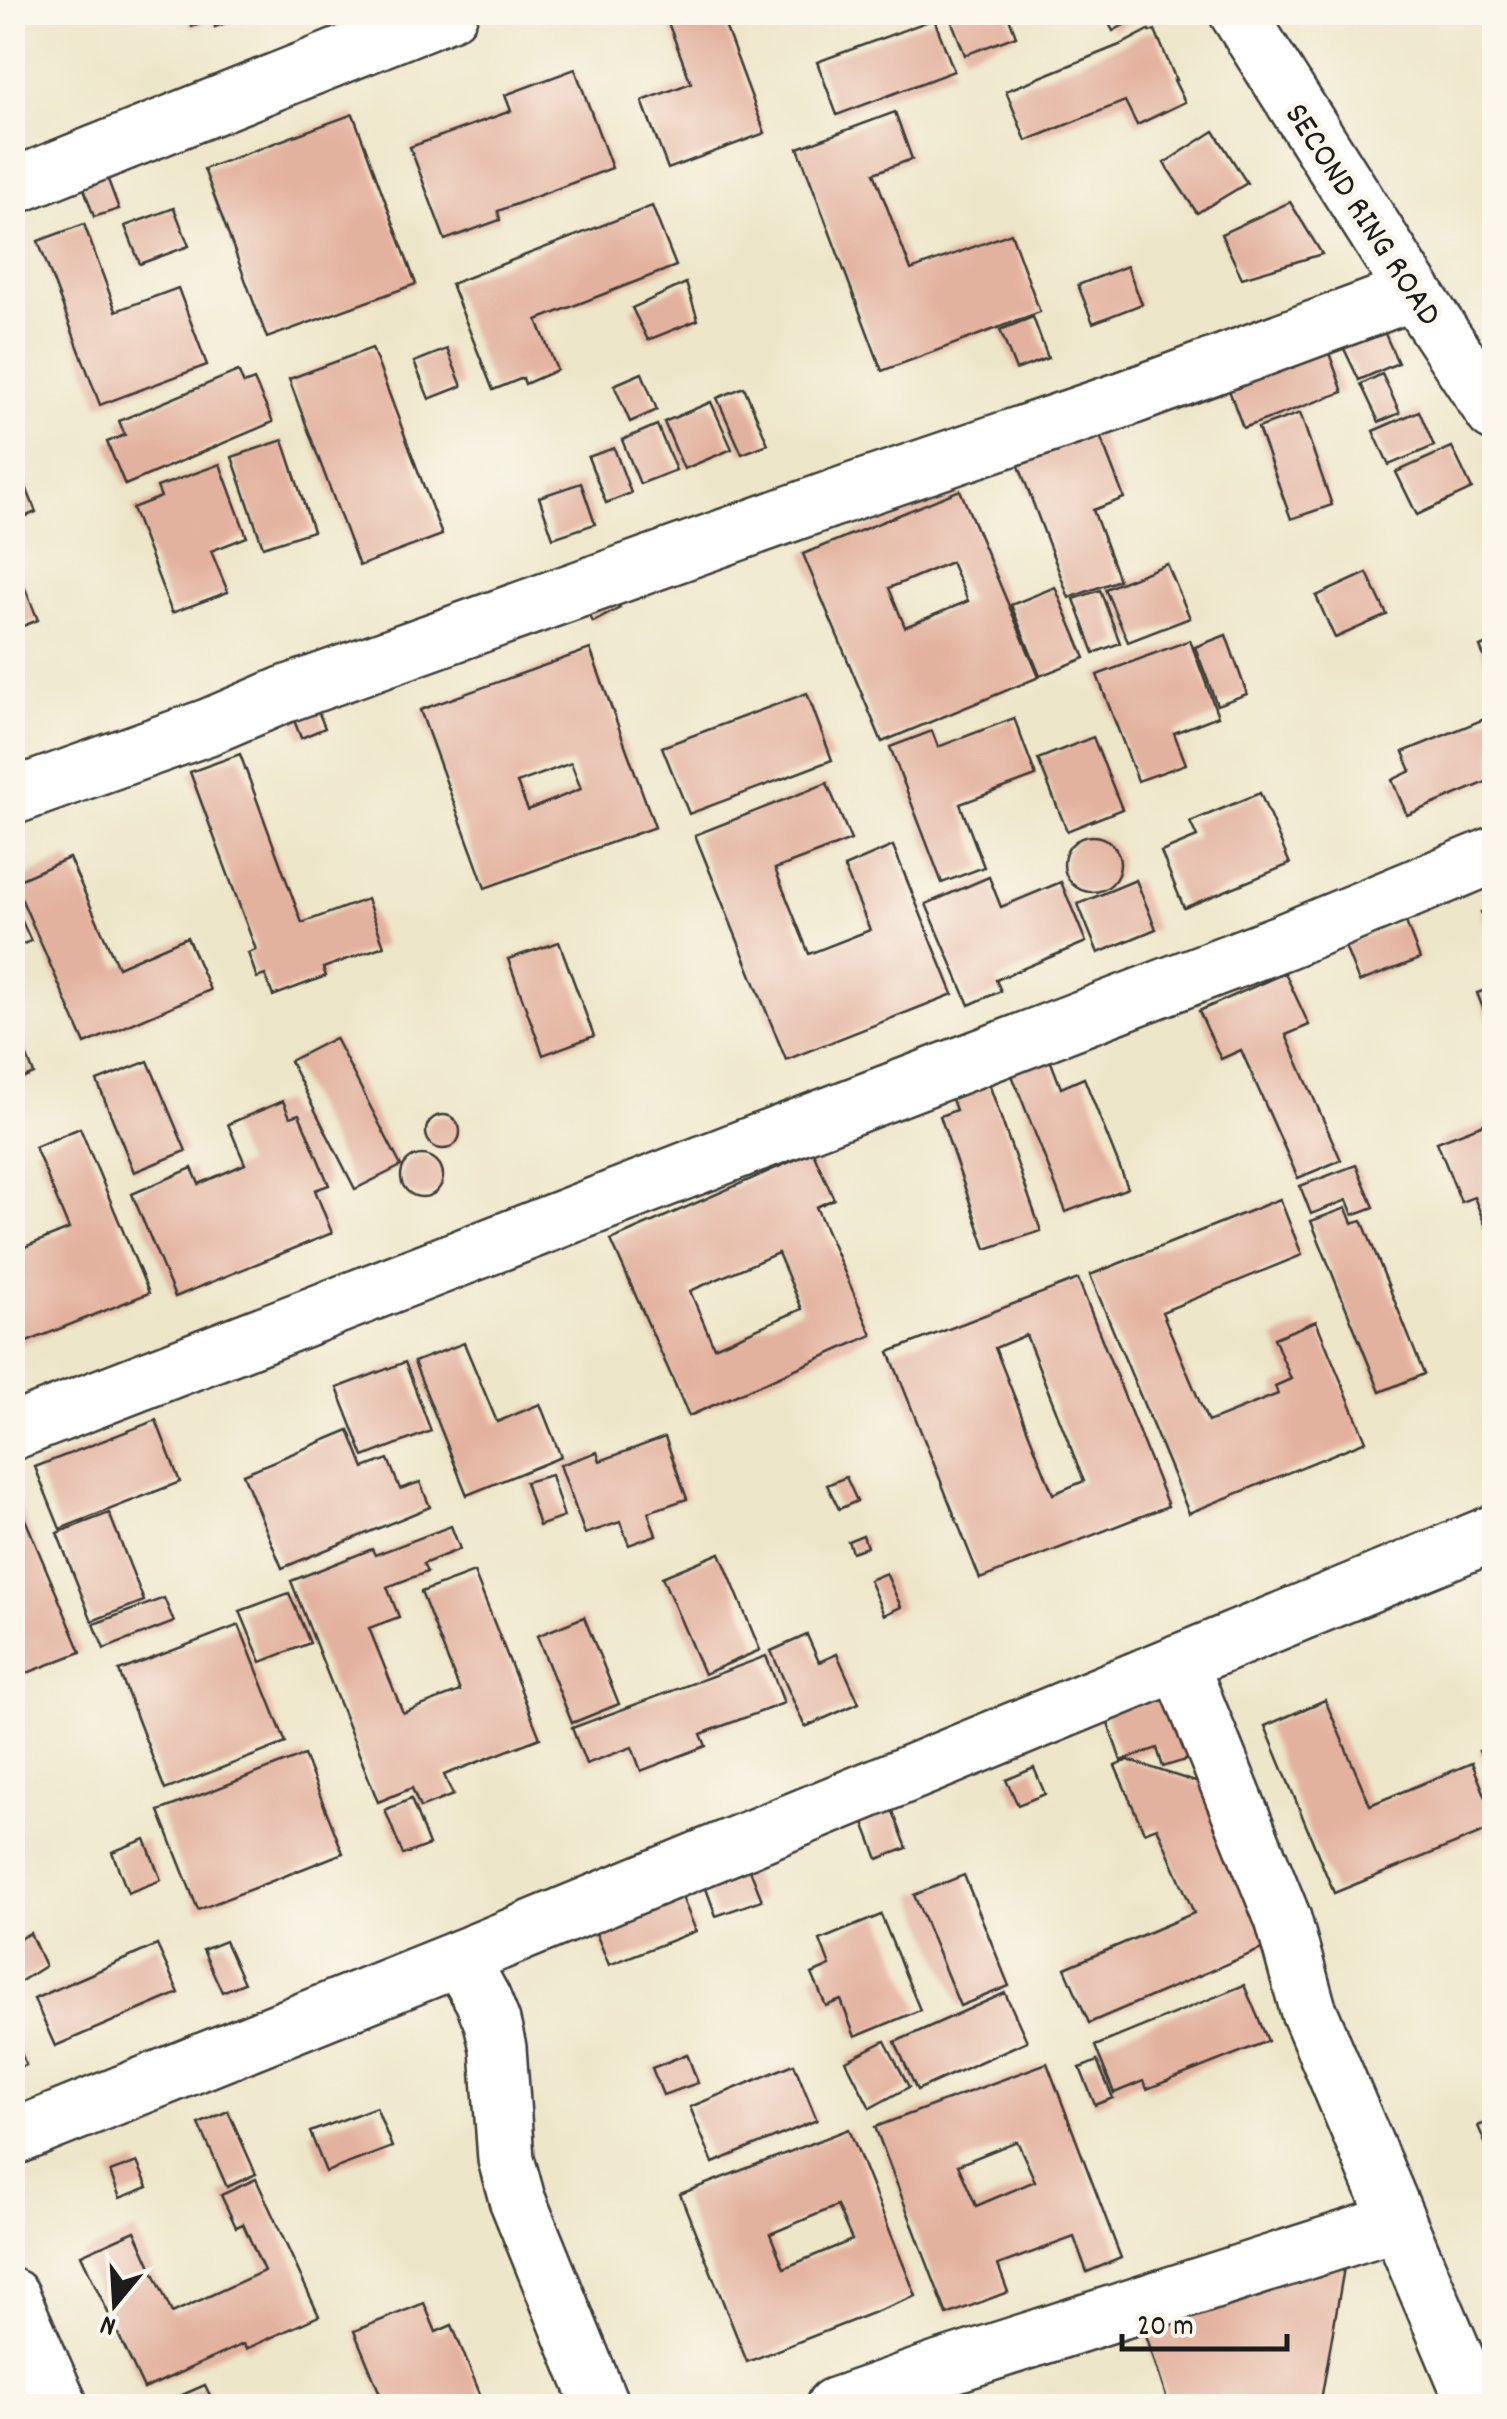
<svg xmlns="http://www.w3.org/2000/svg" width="1507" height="2419" font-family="Dekko,sans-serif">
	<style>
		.building { fill: #e3b29f; fill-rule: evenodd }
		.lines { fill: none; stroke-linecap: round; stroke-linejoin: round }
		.minor-casing { stroke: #3b3a36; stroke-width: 60 }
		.major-casing { stroke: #3b3a36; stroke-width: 60 }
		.minor { stroke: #fff; stroke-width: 55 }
		.major { stroke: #fff; stroke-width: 55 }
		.labels { text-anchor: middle; stroke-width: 10; stroke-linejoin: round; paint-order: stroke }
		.street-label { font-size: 35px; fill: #1c1c1c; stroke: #fbf7ec }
	</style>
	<rect width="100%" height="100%" fill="#fbf7ec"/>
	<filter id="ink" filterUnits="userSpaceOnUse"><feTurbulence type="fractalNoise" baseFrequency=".01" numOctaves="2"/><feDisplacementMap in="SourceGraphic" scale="20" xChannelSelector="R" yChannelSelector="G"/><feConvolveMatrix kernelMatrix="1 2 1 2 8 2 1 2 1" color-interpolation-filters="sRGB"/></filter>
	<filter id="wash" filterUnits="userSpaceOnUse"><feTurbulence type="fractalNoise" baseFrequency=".0048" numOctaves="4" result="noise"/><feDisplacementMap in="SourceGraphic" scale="40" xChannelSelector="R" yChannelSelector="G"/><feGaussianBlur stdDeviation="2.25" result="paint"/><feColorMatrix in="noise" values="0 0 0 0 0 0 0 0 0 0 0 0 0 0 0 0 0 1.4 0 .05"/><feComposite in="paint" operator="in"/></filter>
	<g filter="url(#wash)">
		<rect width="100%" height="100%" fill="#ede6c9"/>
		<g id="blocks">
			<g class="building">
				<polygon points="186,12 251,12 251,13 215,27 213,19 192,27"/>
				<polygon points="664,12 720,12 765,133 668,169 642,101 691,83"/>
				<polygon points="948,12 1007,12 1016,36 965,55"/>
				<polygon points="1103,12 1147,12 1113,31"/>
				<polygon points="934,19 954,71 837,115 817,62"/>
				<polygon points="1149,30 1150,32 1155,30 1176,80 1174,80 1185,102 1137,125 1125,101 1026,141 1006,91 1122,44"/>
				<polygon points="575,69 612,168 498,211 500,220 445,240 410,147 511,111 505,95"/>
				<polygon points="895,112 912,159 874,173 911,270 1011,233 1040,312 882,371 798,148"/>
				<polygon points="353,114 416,284 267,338 204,169"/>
				<polygon points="1214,131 1247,183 1197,213 1164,163"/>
				<polygon points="105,172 119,209 94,217 81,180"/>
				<polygon points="1290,202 1322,254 1242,278 1221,234"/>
				<polygon points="652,206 676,266 537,320 557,370 525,384 523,378 493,390 451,284"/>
				<polygon points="174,208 189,246 140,264 125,226"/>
				<polygon points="84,224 116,311 178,288 207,365 100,405 38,241"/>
				<polygon points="1127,266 1142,304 1093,323 1078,285"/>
				<polygon points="686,283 698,320 648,340 632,308"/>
				<polygon points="1033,317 1048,358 1016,370 1000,330"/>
				<polygon points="1378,318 1398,363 1359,380 1338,336"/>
				<polygon points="1323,336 1343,392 1243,428 1222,371"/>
				<polygon points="372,348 442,535 359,566 289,379"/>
				<polygon points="447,349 462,386 429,399 414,362"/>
				<polygon points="238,371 244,384 254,380 273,422 125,485 107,442 125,435 119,421"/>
				<polygon points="642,373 657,410 630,422 614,385"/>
				<polygon points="1382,374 1400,413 1379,422 1361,384"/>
				<polygon points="744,387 768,444 742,454 717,398"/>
				<polygon points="711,402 732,449 684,469 664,422"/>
				<polygon points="1419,411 1434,446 1389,465 1373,431"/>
				<polygon points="1300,413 1332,505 1291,519 1258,428"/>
				<polygon points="657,425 676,470 640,484 622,440"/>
				<polygon points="1097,428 1124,498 1093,510 1119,580 1069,598 1016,458"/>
				<polygon points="283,440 313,531 263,547 232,457"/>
				<polygon points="1452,447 1472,489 1417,515 1396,472"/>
				<polygon points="614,448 631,493 606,503 588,457"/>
				<polygon points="220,464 247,537 211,551 228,592 172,613 132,508 161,497 157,487"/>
				<polygon points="18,467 36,512 12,522 12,469"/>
				<polygon points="581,483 595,524 553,538 539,497"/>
				<path d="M 960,490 L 1039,677 L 882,742 L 803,554 ZM 951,562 L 968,601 L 905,627 L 889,588 Z"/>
				<polygon points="13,559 38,620 13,630"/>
				<polygon points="1167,564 1190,618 1128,642 1105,589"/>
				<polygon points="1367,573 1387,615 1335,638 1316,596"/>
				<polygon points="608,585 620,608 593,622 581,598"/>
				<polygon points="1055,587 1085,658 1040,676 1011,605"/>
				<polygon points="1100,590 1120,643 1094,653 1074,599"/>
				<polygon points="1226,635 1247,694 1217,705 1195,647"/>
				<polygon points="1190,640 1218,716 1174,733 1186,764 1138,781 1097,675"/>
				<polygon points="1494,641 1494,681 1480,647"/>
				<path d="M 590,649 L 655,827 L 485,888 L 420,710 ZM 571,763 L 581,789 L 528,810 L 517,783 Z"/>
				<polygon points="308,687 325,728 301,738 284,695"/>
				<polygon points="807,693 832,760 689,814 662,747"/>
				<polygon points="1494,715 1494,779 1407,815 1392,780 1411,771 1403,752"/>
				<polygon points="1014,718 1036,776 960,804 984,867 942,883 890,747 932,731 938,747"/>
				<polygon points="1093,737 1122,809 1067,831 1038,759"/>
				<polygon points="240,754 302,923 367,899 384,946 323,968 326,976 273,996 265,975 257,978 248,953 256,950 190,772"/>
				<polygon points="827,783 851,840 775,869 809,954 870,930 844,867 893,846 953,994 786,1060 695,835"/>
				<polygon points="1260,793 1290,864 1184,908 1161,852 1197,837 1190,822"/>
				<circle cx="1092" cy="864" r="28"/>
				<polygon points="69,858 118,967 187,937 210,990 85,1044 14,882"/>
				<polygon points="989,877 1001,907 1061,882 1086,942 996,980 1001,991 969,1005 926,904"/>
				<polygon points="1136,880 1156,929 1098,953 1078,904"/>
				<polygon points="12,899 31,941 12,948"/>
				<polygon points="1494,906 1494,944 1481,912"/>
				<polygon points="1406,922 1420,959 1359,982 1344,944"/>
				<polygon points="559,942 594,1036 543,1055 508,959"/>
				<polygon points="1285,973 1309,1025 1286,1035 1341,1160 1298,1178 1241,1050 1221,1059 1199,1011"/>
				<polygon points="1494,987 1494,1036 1477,993"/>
				<polygon points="12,1020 34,1074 12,1083"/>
				<polygon points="335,1038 401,1166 355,1189 290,1061"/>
				<polygon points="1046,1049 1061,1088 1084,1078 1128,1188 1066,1212 1008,1065"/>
				<polygon points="148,1061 186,1151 134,1172 97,1081"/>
				<polygon points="988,1081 1041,1231 986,1249 940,1116 956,1110 950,1094"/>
				<polygon points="283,1101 290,1117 299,1114 329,1185 315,1190 332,1233 175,1297 132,1194 192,1168 199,1184 245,1164 228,1124"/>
				<circle cx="443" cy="1132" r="17"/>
				<polygon points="1494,1120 1494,1247 1474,1197 1461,1202 1437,1142"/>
				<polygon points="80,1128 149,1293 12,1348 12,1252 69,1229 35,1147"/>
				<path d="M 813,1152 L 834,1199 L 816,1207 L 872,1335 L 689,1416 L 611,1240 ZM 778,1253 L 802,1309 L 714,1347 L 690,1291 Z"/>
				<circle cx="422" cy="1176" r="21"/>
				<polygon points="1356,1165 1374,1207 1353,1215 1347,1200 1311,1214 1300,1186"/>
				<polygon points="1280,1199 1302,1255 1162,1312 1208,1422 1278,1394 1275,1386 1291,1379 1274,1338 1316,1321 1366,1441 1189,1513 1090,1275"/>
				<polygon points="1346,1208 1352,1223 1362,1220 1424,1374 1380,1392 1311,1221"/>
				<path d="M 1078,1279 L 1168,1506 L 980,1579 L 889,1352 ZM 1026,1335 L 1084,1481 L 1053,1494 L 995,1348 Z"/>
				<polygon points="464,1343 497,1422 540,1404 561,1457 467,1495 414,1362"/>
				<polygon points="405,1362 431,1431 364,1457 337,1388"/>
				<polygon points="156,1420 180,1482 60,1529 35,1467"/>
				<polygon points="349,1430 364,1468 388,1459 400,1489 420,1482 430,1507 282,1568 243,1474"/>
				<polygon points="665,1437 687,1499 648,1512 656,1535 629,1545 620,1522 585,1534 560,1465 597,1452 600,1461"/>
				<polygon points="551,1475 564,1517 539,1526 525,1482"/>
				<polygon points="846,1477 857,1501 839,1509 827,1485"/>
				<polygon points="12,1488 81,1652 12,1679 13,1607"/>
				<polygon points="109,1513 144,1601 92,1621 57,1533"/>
				<polygon points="451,1526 460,1549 423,1564 427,1572 387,1587 399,1617 369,1628 403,1713 460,1691 421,1592 474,1572 540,1738 444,1775 453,1795 420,1808 412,1788 378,1802 291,1581 372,1549 375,1555"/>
				<polygon points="863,1535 867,1547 852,1552 848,1541"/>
				<polygon points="720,1553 760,1650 704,1674 662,1577"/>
				<polygon points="886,1573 901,1607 884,1615 869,1580"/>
				<polygon points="289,1593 310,1643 261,1662 240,1611"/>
				<polygon points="164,1598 174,1622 104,1649 94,1624"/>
				<polygon points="584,1617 619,1704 572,1723 537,1636"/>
				<polygon points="239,1625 286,1743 165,1790 119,1671"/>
				<polygon points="807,1635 819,1662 837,1654 859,1703 805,1727 771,1651"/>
				<polygon points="766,1656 784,1703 701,1734 706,1746 641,1771 632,1747 586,1764 572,1728"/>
				<polygon points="1178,1678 1205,1754 1163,1767 1157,1748 1121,1761 1102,1705"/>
				<polygon points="1325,1700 1370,1805 1472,1763 1494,1817 1494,1828 1334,1893 1265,1726"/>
				<polygon points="1494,1745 1494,1776 1491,1777 1479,1751"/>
				<polygon points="304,1755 343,1853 198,1910 159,1811"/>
				<polygon points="1128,1760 1220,1790 1285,1939 1089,2023 1065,1968 1194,1913 1157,1827 1144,1832 1115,1766"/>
				<polygon points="1034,1768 1045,1794 1018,1805 1006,1780"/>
				<polygon points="411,1799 429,1845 403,1855 385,1810"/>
				<polygon points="889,1801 907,1848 878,1859 860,1812"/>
				<polygon points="145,1839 161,1880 128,1893 112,1852"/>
				<polygon points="748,1865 762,1900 716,1916 703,1880"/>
				<polygon points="964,1875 1009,1986 960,2006 914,1895"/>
				<polygon points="680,1892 696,1931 609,1965 593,1926"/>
				<polygon points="881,1915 920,2010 855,2037 841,2000 826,2006 812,1974 830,1966 820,1940"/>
				<polygon points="30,1933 45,1966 18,1983 12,1972 12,1943"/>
				<polygon points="225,1941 244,1983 222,1992 203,1950"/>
				<polygon points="157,1945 179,1993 55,2046 34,1999"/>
				<polygon points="1244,1985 1268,2041 1147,2089 1143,2081 1114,2093 1095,2046"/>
				<polygon points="1005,1993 1027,2041 917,2090 895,2042"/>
				<polygon points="12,2032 26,2065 12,2068"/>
				<polygon points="885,2041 909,2087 870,2108 846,2061"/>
				<polygon points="687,2054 698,2083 663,2095 652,2068"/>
				<polygon points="1097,2061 1113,2098 1095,2105 1080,2068"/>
				<path d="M 1047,2063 L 1121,2258 L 1087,2272 L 1074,2237 L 998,2265 L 1008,2292 L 947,2315 L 875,2127 ZM 1017,2141 L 1035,2181 L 976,2206 L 958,2165 Z"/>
				<polygon points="794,2064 817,2120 713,2163 690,2107"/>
				<polygon points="376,2107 392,2147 326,2172 310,2132"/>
				<polygon points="228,2111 256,2174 227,2187 199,2124"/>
				<polygon points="1494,2119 1494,2164 1478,2126"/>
				<path d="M 849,2129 L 916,2296 L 747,2362 L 680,2194 ZM 837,2206 L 852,2240 L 784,2268 L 770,2234 Z"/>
				<polygon points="137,2162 148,2187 120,2198 110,2172"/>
				<polygon points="256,2179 319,2316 246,2349 243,2344 144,2389 81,2255 135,2231 172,2313 264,2271 243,2224 236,2227 221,2195"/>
				<polygon points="1345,2262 1320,2406 1169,2406 1140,2316"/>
				<polygon points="424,2303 436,2332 452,2325 485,2406 385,2406 354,2331"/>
				<polygon points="205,2385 215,2406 176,2406 173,2399"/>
			</g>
		</g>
	</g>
	<g filter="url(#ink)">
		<use href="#blocks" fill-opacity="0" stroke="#3b3a36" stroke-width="2.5"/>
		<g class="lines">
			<defs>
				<g id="minor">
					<polyline points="12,187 450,12"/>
					<polyline points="12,797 208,727 283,695 854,491 1125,399 1414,292"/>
					<polyline points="12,1432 754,1144 1285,941 1494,855"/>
					<polyline points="1179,1662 1283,1919 1308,2009 1476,2406"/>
					<polyline points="460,1958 483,2000 492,2022 498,2048 506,2159 517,2199 601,2406"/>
					<polyline points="12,2138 460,1958 1494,1533"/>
					<polyline points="12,2297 60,2406"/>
					<polyline points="834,2406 940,2369 1398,2222"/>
				</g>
				<polyline id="major" points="1237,12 1414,292 1494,413"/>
			</defs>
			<use href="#minor" class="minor-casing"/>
			<use href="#major" class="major-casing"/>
			<use href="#minor" class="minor"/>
			<use href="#major" class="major"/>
		</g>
	</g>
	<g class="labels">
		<g class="street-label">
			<text transform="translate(1365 213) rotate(57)" y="12">SECOND RING ROAD</text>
		</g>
	</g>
	<rect width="1507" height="2419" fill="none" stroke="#fbf7ec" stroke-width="50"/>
	<g transform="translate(115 2304) rotate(198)" stroke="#fbf7ec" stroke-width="8" paint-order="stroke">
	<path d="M0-8L18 38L0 25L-18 38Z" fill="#1c1c1c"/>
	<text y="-15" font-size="28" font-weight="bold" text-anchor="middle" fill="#1c1c1c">N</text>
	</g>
	<path d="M1122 2334v15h165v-15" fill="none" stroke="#1c1c1c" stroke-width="5"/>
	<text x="1137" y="2334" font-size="30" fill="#1c1c1c" stroke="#fbf7ec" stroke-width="8" paint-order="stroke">20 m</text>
</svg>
